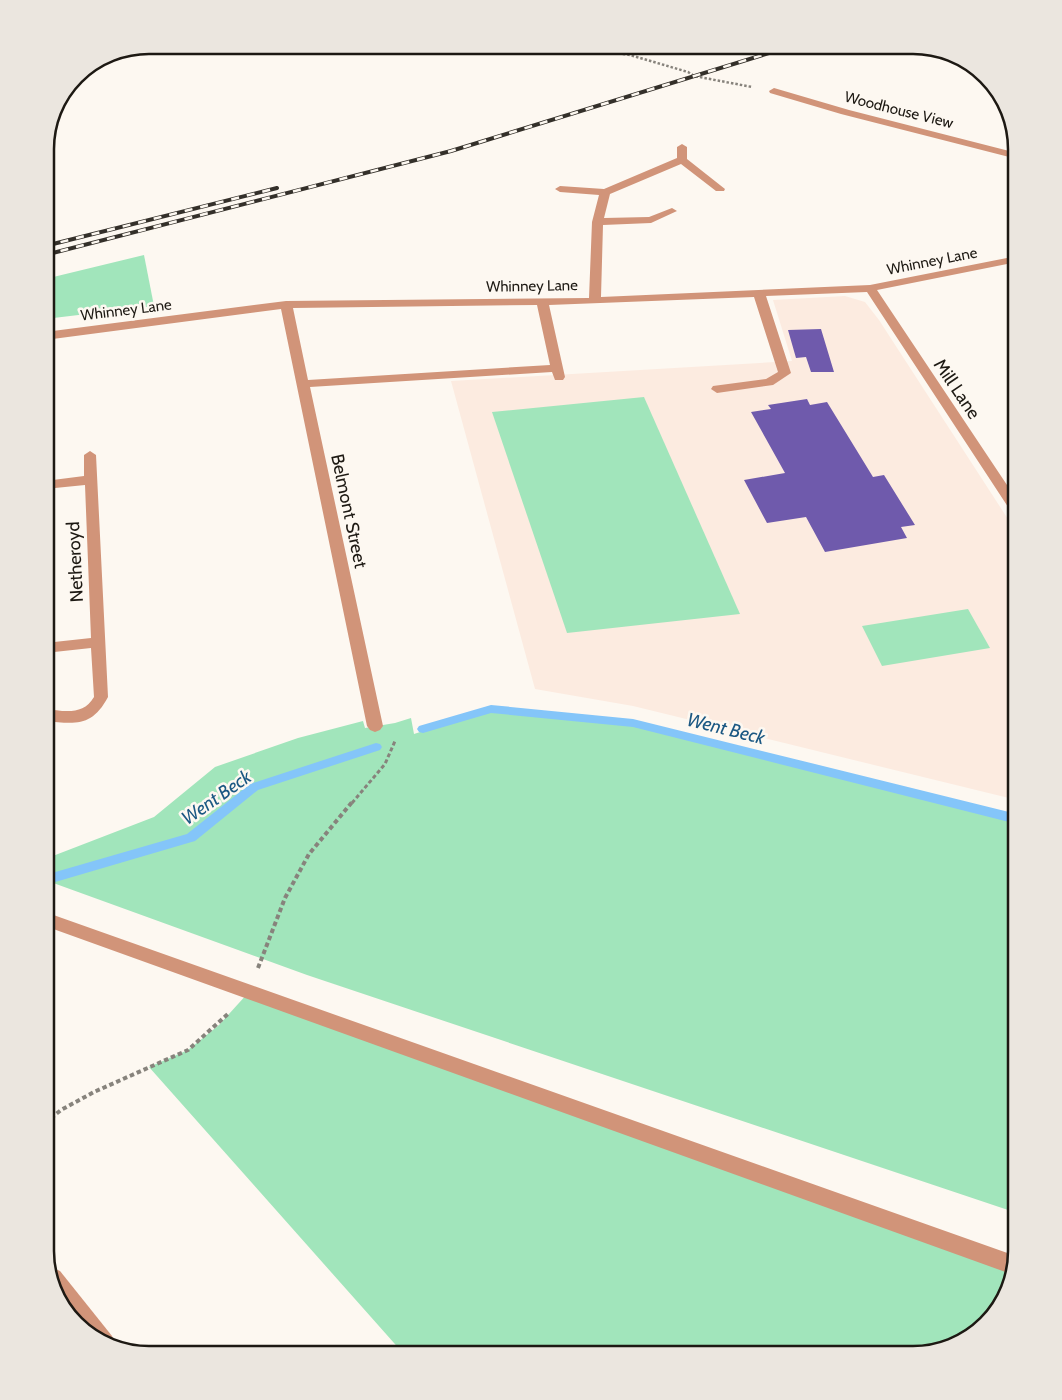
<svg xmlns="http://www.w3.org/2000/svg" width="1062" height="1400" font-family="Cabin,sans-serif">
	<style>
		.education { fill: #fcebe0 }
		.green { fill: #a1e5bb }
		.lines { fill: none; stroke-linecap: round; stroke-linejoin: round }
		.stream { fill: #84c5f9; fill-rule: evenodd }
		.building { fill: #6f5aac }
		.path-far2 { stroke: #87837c; stroke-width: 2.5; stroke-dasharray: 2.5 2; stroke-linecap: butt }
		.path-far1 { stroke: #87837c; stroke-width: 3; stroke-dasharray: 4 2.5; stroke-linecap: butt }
		.path { stroke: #87837c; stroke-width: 4; stroke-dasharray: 4.5 3; stroke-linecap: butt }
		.minor { fill: #d19479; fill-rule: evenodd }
		.rail-casing { stroke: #34302a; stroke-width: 4 }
		.rail { stroke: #fdf8f1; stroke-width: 2.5; stroke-dasharray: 8; stroke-linecap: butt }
		.labels { text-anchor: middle; stroke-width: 5; stroke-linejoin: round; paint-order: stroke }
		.far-street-label { font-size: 15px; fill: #1d1913; stroke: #fdf8f1 }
		.street-label { font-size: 18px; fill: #1d1913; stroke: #fdf8f1 }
		.water-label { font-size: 19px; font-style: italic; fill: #1b5883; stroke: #fdf8f1 }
		.rim { fill: none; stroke: #1d1913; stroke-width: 2.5 }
	</style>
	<rect width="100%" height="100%" fill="#fdf8f1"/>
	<polygon class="education" points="845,296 865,302 879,320 1017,533 1017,800 633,706 535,689 451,381 792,361 773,300"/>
	<g class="green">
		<polygon points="144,255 154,306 45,319 45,279"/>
		<polygon points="644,397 740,614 567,633 492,412"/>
		<polygon points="968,609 990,648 882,666 862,626"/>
		<polygon points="491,709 633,723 1017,820 1017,1213 307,975 45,880 45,859 154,817 215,767 298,738 363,721 365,728 395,723 411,718 414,734"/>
		<polygon points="248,993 1013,1265 1003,1303 970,1338 913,1355 408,1355 402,1352 149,1067 188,1050 219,1025"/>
	</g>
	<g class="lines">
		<g class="stream">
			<polygon points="491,705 633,719 1017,814 1017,824 633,727 491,713 423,733 419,732 417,729 419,726"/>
			<polygon points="376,743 380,744 382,747 380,750 258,790 195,841 45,885 45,875 187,834 250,784"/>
		</g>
	</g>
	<g class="building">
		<polygon points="821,329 834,372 811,372 806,357 796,358 788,330"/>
		<polygon points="807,399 810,405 827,402 873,477 884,475 915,525 901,527 907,538 825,552 806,517 767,523 744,480 785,473 751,412 771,409 768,405"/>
	</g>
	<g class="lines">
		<polyline class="path-far2" points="565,45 630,55 688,72 694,76 752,87"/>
		<polyline class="path-far1" points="352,803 385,764 395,741"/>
		<g class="path">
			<polyline points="258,968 285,898 309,854 353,801"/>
			<polyline points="45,1123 61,1110 94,1092 188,1050 229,1013"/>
		</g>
		<g class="minor">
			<polygon points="774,88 849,110 1017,153 1017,159 841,114 770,93 769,91"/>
			<path d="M 682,144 L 687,147 L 687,159 L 725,189 L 724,191 L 716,191 L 681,164 L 610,194 L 604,218 L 649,217 L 672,208 L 677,211 L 651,223 L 603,225 L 601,297 L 870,285 L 1017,256 L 1017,262 L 877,290 L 1017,500 L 1017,514 L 1012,513 L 867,292 L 766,296 L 791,373 L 773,385 L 717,393 L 711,389 L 713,386 L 766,379 L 778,372 L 754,297 L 549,305 L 565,377 L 563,380 L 555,380 L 552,372 L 310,387 L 383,726 L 380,730 L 375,732 L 370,730 L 367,726 L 281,309 L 45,340 L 45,332 L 286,301 L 589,298 L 592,222 L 599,195 L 560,192 L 555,189 L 560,186 L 604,189 L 677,158 L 677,147 ZM 537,305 L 550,365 L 308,380 L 293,308 Z"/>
			<path d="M 90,451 L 96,455 L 108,697 C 92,727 76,724 45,721 L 45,709 C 64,711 83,716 94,697 L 91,648 L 45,653 L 45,643 L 91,638 L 85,485 L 45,489 L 45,481 L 84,476 L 84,455 Z"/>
			<polygon points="45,912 1013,1255 1016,1256 1011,1274 45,926"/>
			<polygon points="53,1268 60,1271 112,1336 115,1343 114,1346 97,1341 71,1317 61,1304 51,1269"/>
		</g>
		<defs>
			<g id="rail">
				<polyline points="45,246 277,188"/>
				<polyline points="45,255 451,151 795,45"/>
			</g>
		</defs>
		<use href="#rail" class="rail-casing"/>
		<use href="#rail" class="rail"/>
	</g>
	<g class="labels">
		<g class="far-street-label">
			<text transform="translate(899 110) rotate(14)" y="5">Woodhouse View</text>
			<text transform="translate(932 261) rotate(-11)" y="5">Whinney Lane</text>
			<text transform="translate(532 286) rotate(-1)" y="5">Whinney Lane</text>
			<text transform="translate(126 310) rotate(-7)" y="5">Whinney Lane</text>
		</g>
		<g class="street-label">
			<text transform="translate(957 389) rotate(56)" y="6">Mill Lane</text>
			<text transform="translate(349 511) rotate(78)" y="6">Belmont Street</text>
			<text transform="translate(75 562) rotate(-93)" y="6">Netheroyd</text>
		</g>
		<g class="water-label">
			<text transform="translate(726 728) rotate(14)" y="7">Went Beck</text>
			<text transform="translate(216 797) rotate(-35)" y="7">Went Beck</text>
		</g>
	</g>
	<path d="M0 0H1062V1400H0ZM149 54H913A95 95 0 0 1 1008 149V1251A95 95 0 0 1 913 1346H149A95 95 0 0 1 54 1251V149A95 95 0 0 1 149 54Z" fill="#ebe6df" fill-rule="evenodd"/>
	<path class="rim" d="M149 54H913A95 95 0 0 1 1008 149V1251A95 95 0 0 1 913 1346H149A95 95 0 0 1 54 1251V149A95 95 0 0 1 149 54Z"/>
</svg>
